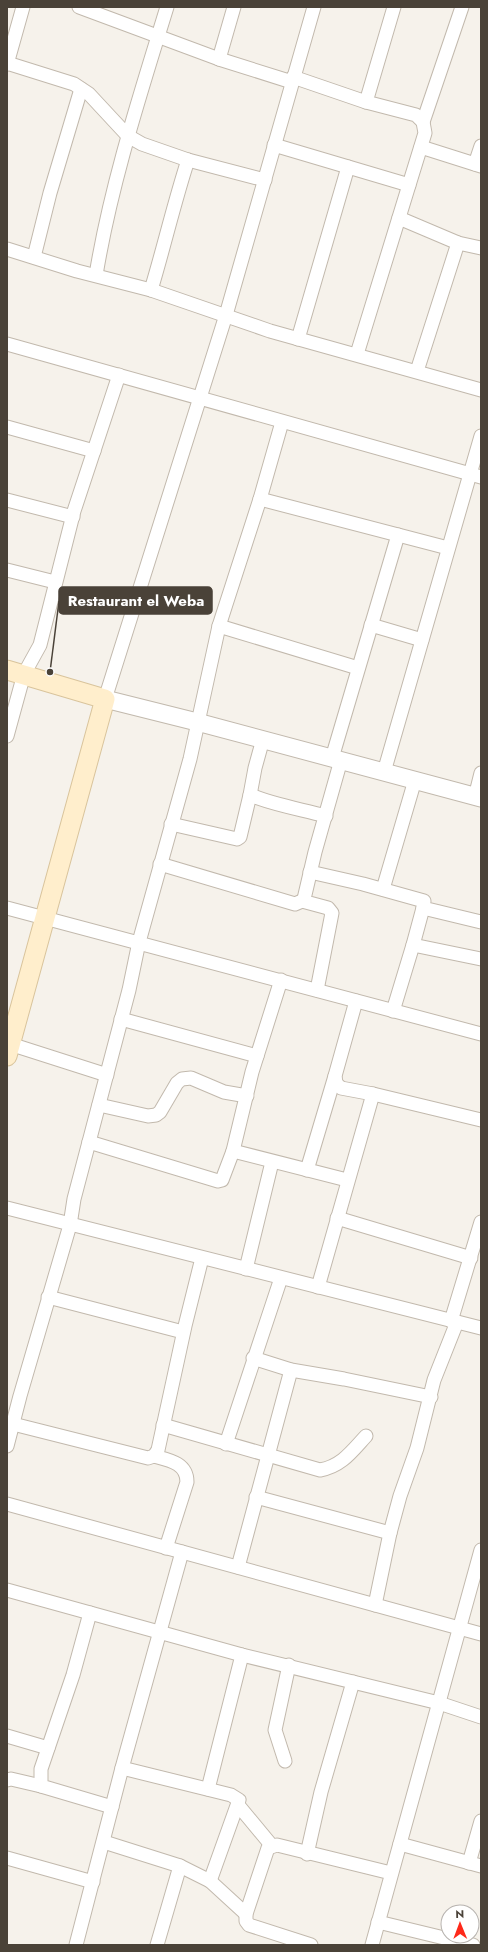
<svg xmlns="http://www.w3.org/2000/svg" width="488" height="1952" font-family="Jost,sans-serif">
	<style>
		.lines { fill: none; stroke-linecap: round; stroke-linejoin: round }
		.minor-casing { stroke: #c2b9ad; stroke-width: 15 }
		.tertiary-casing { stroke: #c2b9ad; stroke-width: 19 }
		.secondary-casing { stroke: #d9c49c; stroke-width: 21 }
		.minor { stroke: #fff; stroke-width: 13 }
		.tertiary { stroke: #fff; stroke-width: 17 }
		.secondary { stroke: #fec; stroke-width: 19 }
		.leader { fill: none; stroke: #4a4238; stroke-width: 1.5 }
		.callout-dot { fill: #4a4238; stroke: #fff; stroke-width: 1.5 }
		.callout { fill: #4a4238; stroke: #4a4238; stroke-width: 1.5 }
		.callout-label { font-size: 15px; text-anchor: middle; font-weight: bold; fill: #fff }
	</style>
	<rect width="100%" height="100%" fill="#f6f2eb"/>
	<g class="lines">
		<defs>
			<g id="minor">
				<polyline points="79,7 219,59 292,82"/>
				<polyline points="219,59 234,7"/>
				<polyline points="7,63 74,84 89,94 128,136 142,144 188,160 265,180"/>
				<polyline points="7,64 23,7"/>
				<polyline points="293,77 366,102 416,115 423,122 425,133 357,354"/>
				<polyline points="366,102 394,7"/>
				<polyline points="423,122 462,7"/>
				<polyline points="274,145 409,185"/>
				<polyline points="421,147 481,166"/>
				<polyline points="475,164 481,146"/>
				<polyline points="399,218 458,243 481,248"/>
				<polyline points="7,249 77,271 151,290 270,331 481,390"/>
				<polyline points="34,257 50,193 81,89"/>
				<path d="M 96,275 C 111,184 140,95 167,7"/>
				<path d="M 151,290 C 164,247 174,203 188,160"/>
				<polyline points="298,339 348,167"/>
				<polyline points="7,344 481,477"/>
				<polyline points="417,371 458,243"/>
				<polyline points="7,427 94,451"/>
				<polyline points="260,499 448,548"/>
				<polyline points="7,500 73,517"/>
				<polyline points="7,570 55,582"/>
				<polyline points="371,625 422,640"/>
				<polyline points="219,626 358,668"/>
				<polyline points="105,699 226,315 314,7"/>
				<polyline points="7,736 24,674 40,645 74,511 119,375"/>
				<polyline points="332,758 398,535"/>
				<polyline points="384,772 481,436"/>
				<polyline points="250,795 255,768 263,739"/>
				<polyline points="475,797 481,773"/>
				<path d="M 171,824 L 237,839 L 240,837 L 250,795 C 274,805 300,809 326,816"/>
				<polyline points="160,864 295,904 302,901"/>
				<polyline points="310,872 363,884 424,901 423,908 481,922"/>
				<polyline points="383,889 415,780"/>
				<polyline points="7,908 481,1034"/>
				<polyline points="413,945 423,908"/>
				<polyline points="317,990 332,913 328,908 302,901 304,899 315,852 341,760"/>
				<polyline points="356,1001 335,1076 336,1083 341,1088 373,1094 481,1120"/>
				<polyline points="393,1011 413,945 481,959"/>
				<polyline points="121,1019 257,1056"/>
				<polyline points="10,1044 107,1075"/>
				<polyline points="99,1105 148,1116 156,1115 160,1112 177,1083 182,1079 191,1078 224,1092 247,1096"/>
				<polyline points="89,1142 218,1181 222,1180 233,1151 347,1180"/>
				<polyline points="233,1151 252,1072 281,980"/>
				<polyline points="307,1170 335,1076"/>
				<polyline points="7,1208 481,1328"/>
				<polyline points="337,1218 471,1258"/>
				<polyline points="246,1269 272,1162"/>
				<polyline points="318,1287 373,1094"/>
				<polyline points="48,1297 183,1332"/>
				<polyline points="451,1321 481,1222"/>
				<polyline points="253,1358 291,1370 344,1379 431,1397"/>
				<polyline points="13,1424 148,1458 154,1456 158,1450 185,1326 202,1258"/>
				<path d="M 163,1425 L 320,1470 C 342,1466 352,1451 366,1436"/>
				<polyline points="226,1444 281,1278"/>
				<polyline points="7,1446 20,1396 70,1225 74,1199 129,990 139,942 190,759 219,626 260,499 282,422"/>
				<path d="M 154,1456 C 169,1460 187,1463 187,1482 L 166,1548"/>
				<polyline points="256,1497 390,1533"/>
				<polyline points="7,1504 481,1634"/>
				<polyline points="238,1567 291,1370"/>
				<polyline points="7,1590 242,1655 439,1703 481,1717"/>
				<polyline points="375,1605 390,1533 400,1496 417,1448 434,1380 457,1322"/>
				<polyline points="90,1613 73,1675 41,1769 41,1786 112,1807"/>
				<polyline points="7,1736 48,1748"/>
				<polyline points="285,1761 275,1730 289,1665"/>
				<polyline points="122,1768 231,1795 239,1800 210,1881"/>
				<polyline points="7,1780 11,1779 41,1786"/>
				<polyline points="208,1789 242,1655"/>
				<polyline points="238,1805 272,1846"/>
				<polyline points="104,1842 180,1866 210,1881 246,1914"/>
				<polyline points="400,1844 481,1866"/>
				<polyline points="307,1854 321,1792 353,1682"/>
				<polyline points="7,1858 93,1882"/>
				<polyline points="469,1863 481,1821"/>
				<polyline points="378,1922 473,1945"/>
				<polyline points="76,1945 122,1768 182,1552"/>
				<polyline points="157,1945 180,1866"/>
				<polyline points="311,1945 249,1925 246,1921 246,1914 268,1848 277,1845 391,1873"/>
				<polyline points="372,1945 481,1550"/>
			</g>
			<polyline id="tertiary" points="105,699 197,722 481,798"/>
			<polyline id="secondary" points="7,670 105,699 7,1056"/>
		</defs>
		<use href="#minor" class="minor-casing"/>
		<use href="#tertiary" class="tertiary-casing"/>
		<use href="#secondary" class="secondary-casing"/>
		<use href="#minor" class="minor"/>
		<use href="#tertiary" class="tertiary"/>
		<use href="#secondary" class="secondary"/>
	</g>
	<path class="leader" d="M50 672L59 601"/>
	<circle class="callout-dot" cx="50" cy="672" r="4"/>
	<rect class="callout" x="59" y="587" width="153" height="27" rx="4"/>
	<g class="callout-label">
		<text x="136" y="606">Restaurant el Weba</text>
	</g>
	<rect width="488" height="1952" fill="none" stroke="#4a4238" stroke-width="16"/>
	<g transform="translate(460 1924) rotate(359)"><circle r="19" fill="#ffffff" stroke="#b7b3af"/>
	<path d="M0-3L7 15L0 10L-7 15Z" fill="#fe291a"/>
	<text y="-6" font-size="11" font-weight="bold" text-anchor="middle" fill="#4a4238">N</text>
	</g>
</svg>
